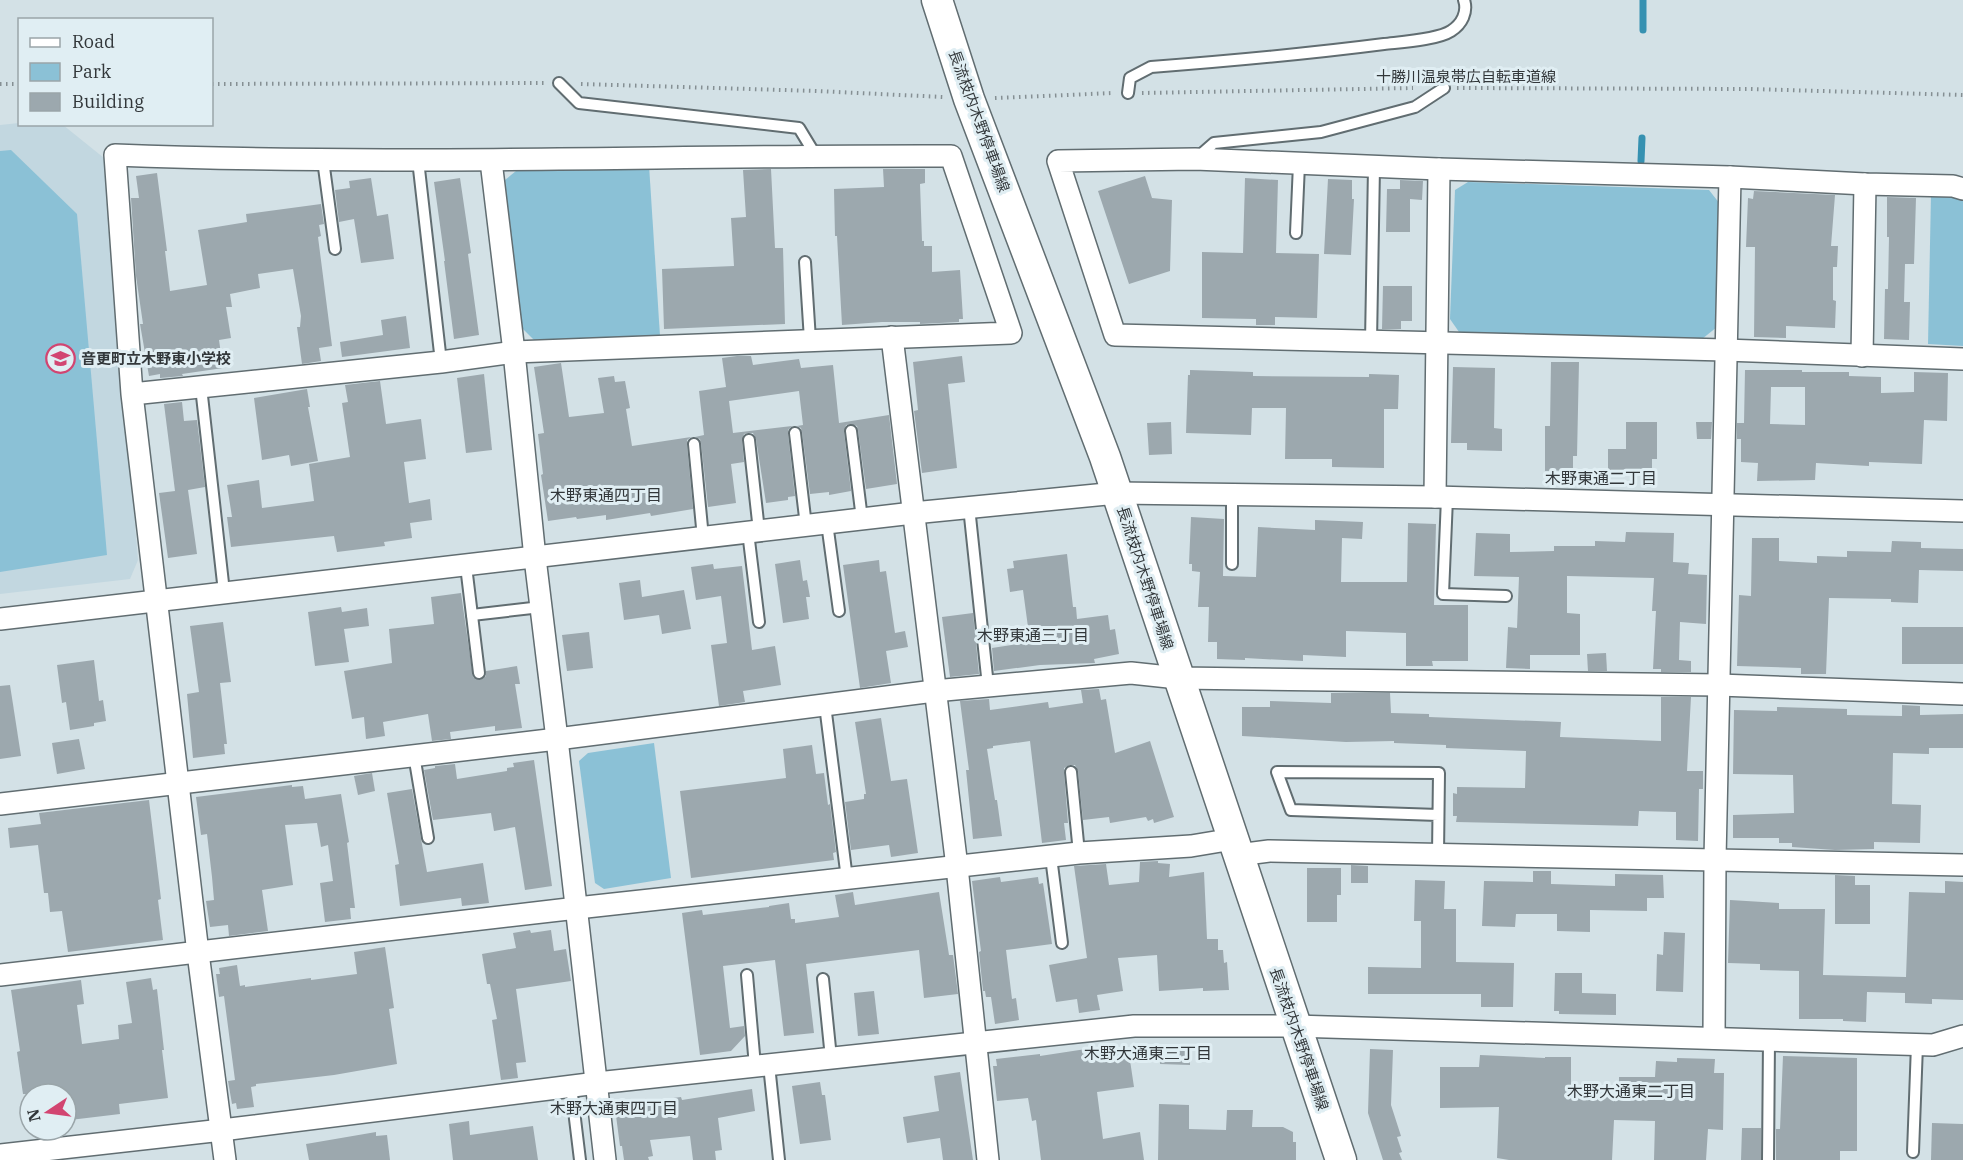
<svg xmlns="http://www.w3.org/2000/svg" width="1963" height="1160" font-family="'IBM Plex Serif','Noto Sans JP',serif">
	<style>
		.built { fill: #c2d7e0 }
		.green { fill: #8bc1d6 }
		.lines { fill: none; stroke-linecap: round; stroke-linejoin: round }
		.stream { stroke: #3691b1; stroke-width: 7 }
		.building { fill: #9ca8ae; fill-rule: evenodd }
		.service-casing { stroke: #616d71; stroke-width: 14 }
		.minor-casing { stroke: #616d71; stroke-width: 24 }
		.secondary-casing { stroke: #616d71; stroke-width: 33 }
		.path { stroke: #858f93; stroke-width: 4; stroke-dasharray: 1.5 4.5; stroke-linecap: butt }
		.service { stroke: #fff; stroke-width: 10 }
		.minor { stroke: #fff; stroke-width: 21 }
		.secondary { stroke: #fff; stroke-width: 30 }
		.labels { text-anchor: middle; stroke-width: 6; stroke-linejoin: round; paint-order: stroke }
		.street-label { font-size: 15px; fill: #32373a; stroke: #e0eef3 }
		.poi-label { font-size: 15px; font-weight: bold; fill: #32373a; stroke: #e0eef3; text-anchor: start }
		.neighbourhood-label { font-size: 16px; fill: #32373a; stroke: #e0eef3 }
	</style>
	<rect width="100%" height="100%" fill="#d3e1e6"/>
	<polygon class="built" points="19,123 63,125 104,158 138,560 130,579 0,594 0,125"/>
	<g class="green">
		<polygon points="11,150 77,214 107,555 0,572 0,151"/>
		<polygon points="649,165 660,336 534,340 520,326 505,180 516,171"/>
		<polygon points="1468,182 1709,190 1720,204 1717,327 1702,339 1459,332 1450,319 1455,190"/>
		<polygon points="1931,195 1956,197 1963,200 1963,346 1928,344"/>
		<polygon points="654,743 671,878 604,889 595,883 579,761 588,753"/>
	</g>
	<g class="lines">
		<g class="stream">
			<polyline points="1643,30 1643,0"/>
			<polyline points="1641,161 1642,138"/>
		</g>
	</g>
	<g class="building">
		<polygon points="771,169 775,248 783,248 785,324 664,329 662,269 734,266 731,218 746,217 743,170"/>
		<polygon points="883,169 925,169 925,183 920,184 922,241 924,241 924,246 932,246 932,272 960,270 963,319 959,319 959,322 920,324 920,322 882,322 842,325 837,236 835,236 834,189 884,187"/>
		<polygon points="157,173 167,251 165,251 170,291 207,285 198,230 247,222 246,214 321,204 324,224 319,225 321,236 318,237 332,346 319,348 321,361 302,364 297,327 300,327 301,316 293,269 258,274 260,288 230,294 232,307 226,307 231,338 219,340 223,368 182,374 183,376 160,378 160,374 149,376 140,324 143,324 136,276 131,198 139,198 136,176"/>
		<polygon points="1145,176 1152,198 1172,200 1170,271 1129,284 1098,191"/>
		<polygon points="371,178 377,216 388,214 394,259 361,263 354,219 339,222 335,190 350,188 349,181"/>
		<polygon points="460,178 471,253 468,254 479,335 454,339 444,261 445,261 434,182"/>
		<polygon points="1245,178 1278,180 1276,253 1319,254 1317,318 1275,317 1275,325 1256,325 1256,319 1202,318 1202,252 1243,253"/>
		<polygon points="1328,179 1352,180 1352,199 1354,199 1351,255 1324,254"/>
		<polygon points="1400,180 1423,181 1422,200 1410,199 1410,232 1386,232 1387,189 1400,189"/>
		<polygon points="1754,191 1835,195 1831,246 1838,246 1837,267 1833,267 1833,300 1836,301 1835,328 1786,326 1786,338 1754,337 1755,247 1746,247 1748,198 1753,199"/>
		<polygon points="1887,197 1916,198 1914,264 1905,264 1904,302 1910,302 1909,340 1884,339 1885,289 1888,289 1889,237 1887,237"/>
		<polygon points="1383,286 1412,286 1412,321 1401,321 1401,329 1382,329"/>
		<polygon points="406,316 410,348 342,357 340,342 383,335 381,320"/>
		<polygon points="737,356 751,356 753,365 799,359 801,368 833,365 839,423 889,415 897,484 866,489 858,430 857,426 851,424 846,425 844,432 851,491 829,495 829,492 810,494 802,432 801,428 797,426 803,425 799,391 729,401 733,433 792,426 788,430 788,434 795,496 788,497 788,500 766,503 756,439 753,433 748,433 744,434 742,440 744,462 731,464 736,503 708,507 701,443 700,439 695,437 704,435 699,391 726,387 722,358"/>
		<polygon points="962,356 965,382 948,384 957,468 922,473 914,411 918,410 913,362"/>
		<polygon points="1551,362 1579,362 1577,456 1573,456 1573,470 1545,471 1545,426 1550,426"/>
		<polygon points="561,363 569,417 604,413 598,378 614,376 615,382 625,381 630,408 626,409 632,446 691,437 687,440 687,445 693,509 651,516 650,513 606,520 606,515 577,519 576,517 548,521 541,475 543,474 538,434 544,433 534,367"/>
		<polygon points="1453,367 1495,368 1494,428 1502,429 1502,451 1467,450 1467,443 1451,443"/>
		<polygon points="1190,370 1253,372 1253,376 1369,377 1369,374 1399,375 1398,409 1384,409 1384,468 1332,467 1332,459 1285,459 1286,408 1252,408 1251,435 1186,433 1188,375 1190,375"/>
		<path d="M 1745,370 L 1802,370 L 1802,372 L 1849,372 L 1849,376 L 1881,377 L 1881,393 L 1914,392 L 1914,372 L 1948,373 L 1947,421 L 1924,420 L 1922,464 L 1869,462 L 1869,466 L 1816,463 L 1815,480 L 1757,481 L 1758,463 L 1741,462 L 1741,439 L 1737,439 L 1737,423 L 1744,423 ZM 1771,387 L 1805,387 L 1805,425 L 1770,424 Z"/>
		<polygon points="484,374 492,450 466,453 457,378"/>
		<polygon points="380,381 386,424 421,419 426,459 404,462 409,503 430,499 432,520 410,523 412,538 384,542 385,546 337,552 334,536 231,547 227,517 232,517 227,485 259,480 262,508 314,501 309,464 350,457 342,403 348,402 345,385"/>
		<polygon points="307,389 310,407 308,407 318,461 291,466 289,455 262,460 254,398"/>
		<polygon points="182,402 184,421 197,420 205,487 188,490 197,554 168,558 159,493 175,491 164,404"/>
		<polygon points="1171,422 1172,454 1149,455 1147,423"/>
		<polygon points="1626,422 1657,422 1657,459 1652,459 1652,476 1621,475 1621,472 1608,472 1608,449 1626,449"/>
		<polygon points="1696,422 1712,422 1711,439 1697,439"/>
		<polygon points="1191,517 1224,519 1223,576 1256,577 1258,527 1315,530 1315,520 1363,522 1362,539 1342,538 1341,582 1407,582 1408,523 1436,524 1434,605 1468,605 1468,661 1432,661 1433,666 1406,666 1406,633 1346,631 1346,657 1303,655 1303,661 1245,658 1245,660 1217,659 1217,642 1208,642 1209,607 1198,607 1200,572 1192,571 1192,564 1189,564"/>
		<polygon points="1626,532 1674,533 1673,562 1689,563 1688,574 1707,575 1706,624 1680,622 1679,660 1691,661 1691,672 1661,672 1661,669 1653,669 1656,611 1652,611 1654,578 1567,576 1567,613 1580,614 1580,655 1530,655 1530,669 1506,668 1508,627 1517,628 1519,577 1474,576 1476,533 1510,534 1510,552 1554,551 1554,546 1595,546 1595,541 1625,542"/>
		<polygon points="1752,538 1779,538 1779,561 1817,563 1817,556 1847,557 1847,551 1891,552 1892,541 1921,542 1921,548 1963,549 1963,571 1919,570 1918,603 1891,602 1891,599 1829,598 1826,674 1801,674 1801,668 1737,666 1739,595 1751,596"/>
		<polygon points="1067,554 1073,607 1076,607 1077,619 1108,615 1110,630 1115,629 1119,654 1094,659 1095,663 1040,665 994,671 992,648 1030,642 1023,590 1010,592 1007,569 1014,568 1013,561"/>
		<polygon points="800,560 803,581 807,580 810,597 806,597 809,619 783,623 775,564"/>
		<polygon points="879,560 880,572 886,571 895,633 905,631 908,647 886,651 891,683 860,688 843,565"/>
		<polygon points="713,564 714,569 742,566 752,650 775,646 781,685 743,691 745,702 719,706 711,645 727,643 721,596 696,600 691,567"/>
		<polygon points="640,580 642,597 684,590 691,629 662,634 659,615 624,620 619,583"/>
		<polygon points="461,593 473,677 480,680 486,676 486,671 517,666 520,684 515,684 522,728 495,731 495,726 450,732 451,739 432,741 428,714 383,722 385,736 366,739 364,717 352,719 344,671 392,663 389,629 434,624 431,597"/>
		<polygon points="341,607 342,612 367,608 369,626 344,629 349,662 315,666 308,612"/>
		<polygon points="973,613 979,674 950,677 942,617"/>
		<polygon points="223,622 231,682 220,683 227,744 224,744 225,754 193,758 187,694 199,692 190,626"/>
		<rect x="1902" y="627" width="61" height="37"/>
		<polygon points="589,632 593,668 567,671 562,635"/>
		<polygon points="1606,653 1607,671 1588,671 1587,654"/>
		<polygon points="94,660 99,701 103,700 106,721 94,723 94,726 70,730 66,702 62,703 57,665"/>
		<polygon points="10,685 21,756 0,759 0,686"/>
		<polygon points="1099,689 1101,700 1106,699 1115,753 1150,741 1174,817 1154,823 1153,819 1148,821 1146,817 1110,823 1109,817 1083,820 1078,771 1075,765 1070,765 1064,768 1064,772 1068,823 1064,823 1066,840 1042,843 1030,741 993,746 993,748 987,749 995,800 997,800 1002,836 973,839 966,770 969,770 960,701 989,699 990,710 1048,702 1049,708 1083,703 1081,690"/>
		<polygon points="1331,693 1390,693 1391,713 1429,714 1429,717 1561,722 1560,737 1661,741 1661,697 1691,697 1687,771 1703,771 1703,789 1699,789 1698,841 1676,840 1676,812 1639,811 1638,826 1456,822 1457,816 1453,816 1453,793 1457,794 1457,787 1525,788 1526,751 1446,748 1446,745 1394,743 1394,741 1346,742 1242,736 1242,707 1270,707 1270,701 1331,703"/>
		<polygon points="1902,705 1920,706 1920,715 1963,714 1963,748 1929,748 1929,754 1893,753 1892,804 1921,805 1920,843 1874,842 1874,849 1835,850 1792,847 1792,843 1779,843 1779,838 1733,838 1733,815 1794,813 1793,775 1733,774 1734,710 1777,711 1777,707 1847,709 1847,715 1902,716"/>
		<polygon points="881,718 891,781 907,779 918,853 891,857 889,845 851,850 845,802 864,799 864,794 866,794 855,722"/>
		<polygon points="79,739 85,769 57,774 52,743"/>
		<polygon points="812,745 816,774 824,773 828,805 830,804 836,852 833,853 834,860 691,878 680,791 786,778 783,749"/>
		<polygon points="534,760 552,886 525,890 515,827 494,831 491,813 433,820 424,770 435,768 435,766 455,764 457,779 507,771 507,768 514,767 513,763"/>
		<polygon points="372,773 375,791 358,795 354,776"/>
		<polygon points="292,785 292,787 303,786 305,799 341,794 349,842 347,843 355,908 350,908 351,919 325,922 320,883 333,881 328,845 321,847 317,823 285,825 293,885 262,890 268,931 229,936 228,925 210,927 206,901 214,900 212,877 207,834 201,835 196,797"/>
		<polygon points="412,789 427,872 483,863 489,903 462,906 461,898 400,906 395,865 399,864 387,793"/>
		<polygon points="149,800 161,899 158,900 163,940 68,952 62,911 50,912 48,893 44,893 38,845 10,848 8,828 41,824 39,813"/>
		<polygon points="1158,861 1158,863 1170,864 1169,877 1204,872 1207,939 1218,939 1218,950 1223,950 1224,963 1227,962 1229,990 1203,991 1203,988 1159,991 1157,955 1118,958 1123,991 1097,995 1100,1010 1079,1013 1077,999 1056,1002 1049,965 1087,958 1074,866 1106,864 1109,885 1139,882 1140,862"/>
		<polygon points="1351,865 1368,866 1368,883 1351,883"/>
		<polygon points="1307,868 1341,868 1341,895 1337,895 1337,922 1307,922"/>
		<polygon points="1533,871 1551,871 1551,884 1615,886 1615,874 1663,875 1664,898 1647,898 1647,911 1590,910 1590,932 1557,931 1557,914 1516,914 1515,927 1482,926 1484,881 1533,882"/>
		<polygon points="1835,875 1855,876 1855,885 1870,885 1870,924 1835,924"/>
		<polygon points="1000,877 1001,882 1038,877 1039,884 1043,883 1052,944 1006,950 1012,999 1016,998 1019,1020 995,1024 991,997 986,997 985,991 983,991 979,952 981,951 972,881"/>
		<polygon points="1415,880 1445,881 1444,909 1456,909 1456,962 1514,963 1513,1007 1481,1007 1481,994 1368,994 1368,967 1421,968 1421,921 1414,921"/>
		<polygon points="1945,881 1963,882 1963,1000 1932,999 1932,1004 1905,1003 1905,993 1867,992 1866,1022 1843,1021 1843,1019 1799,1019 1799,971 1760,970 1760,964 1728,963 1730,900 1779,903 1779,909 1825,909 1823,975 1906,977 1909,892 1945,893"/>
		<polygon points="853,892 855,905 939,892 949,955 953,955 958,994 924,998 919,950 806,964 814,1033 784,1036 775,960 723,966 730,1028 744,1026 745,1036 731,1051 700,1055 682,913 702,910 703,915 769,907 769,906 789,903 791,919 795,919 795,923 839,917 835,895"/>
		<polygon points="530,930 531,933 551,930 554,951 566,949 571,981 516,989 526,1062 516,1063 518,1078 501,1080 492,1020 497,1019 490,984 487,984 482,954 516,948 513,933"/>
		<polygon points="1664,932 1685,933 1683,992 1656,991 1657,954 1663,955"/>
		<polygon points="385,947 394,1008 389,1009 397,1064 334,1075 256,1084 256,1086 251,1087 254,1107 237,1109 236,1103 232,1104 228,1081 235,1080 224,996 219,997 216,974 220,974 219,968 237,965 240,986 245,985 245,987 311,978 311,980 357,974 354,952"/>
		<polygon points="1555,973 1582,973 1582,993 1616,994 1616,1015 1559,1014 1559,1011 1554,1011"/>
		<polygon points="151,978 153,990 157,989 164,1050 162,1050 168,1098 119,1104 120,1114 70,1120 67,1094 23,1094 17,1052 20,1051 11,990 81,980 84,1004 77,1005 82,1044 119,1039 118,1025 132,1023 126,982"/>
		<polygon points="874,991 879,1034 858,1036 854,993"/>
		<polygon points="1128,1047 1134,1087 1097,1092 1103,1139 1140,1132 1144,1160 1041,1160 1036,1120 1032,1121 1028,1098 997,1101 993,1066 997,1066 996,1059 1040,1054 1040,1056 1086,1049 1087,1052"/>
		<polygon points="1161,1047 1190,1048 1190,1065 1160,1064"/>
		<polygon points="1370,1049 1393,1050 1391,1105 1401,1136 1397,1137 1402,1152 1399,1153 1402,1160 1383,1160 1368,1113"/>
		<polygon points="1480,1055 1545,1058 1545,1057 1571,1057 1571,1085 1619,1085 1619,1077 1655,1077 1656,1061 1677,1062 1677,1058 1715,1059 1714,1073 1724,1073 1723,1130 1708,1129 1706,1160 1654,1160 1655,1121 1614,1120 1612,1160 1509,1160 1497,1158 1499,1107 1440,1108 1440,1067 1479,1067"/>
		<polygon points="1783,1056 1857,1058 1857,1151 1840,1151 1840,1160 1776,1160 1776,1129 1780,1129"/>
		<polygon points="960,1072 973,1160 943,1160 940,1138 907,1143 903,1117 939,1111 934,1076"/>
		<polygon points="820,1082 822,1095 825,1095 831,1140 800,1144 792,1086"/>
		<polygon points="752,1089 755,1111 718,1118 722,1150 715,1151 716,1160 693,1160 690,1136 650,1140 653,1156 648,1157 649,1160 624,1160 622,1146 620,1146 615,1108 658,1102 658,1100 681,1097 682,1100"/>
		<polygon points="1159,1104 1189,1105 1189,1129 1226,1130 1227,1110 1253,1110 1252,1127 1283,1127 1293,1132 1293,1142 1296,1142 1296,1160 1158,1160"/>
		<polygon points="469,1121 470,1135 533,1126 538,1160 453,1160 449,1124"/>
		<polygon points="1932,1123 1963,1124 1963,1160 1931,1160"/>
		<polygon points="1742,1128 1761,1128 1761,1160 1741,1160"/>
		<polygon points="376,1132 376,1136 387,1135 390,1160 309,1160 306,1144"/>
	</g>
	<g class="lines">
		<defs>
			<g id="service">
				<polyline points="559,83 579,103 799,128 816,156"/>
				<path d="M 1128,93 L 1130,78 L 1151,67 C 1229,61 1306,54 1384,44 C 1401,42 1437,40 1451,31 C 1462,24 1468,12 1464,0"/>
				<polyline points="1198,157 1214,143 1321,132 1415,107 1444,88"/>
				<polyline points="323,160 335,249"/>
				<polyline points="418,160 441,362"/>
				<polyline points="1296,233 1299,164"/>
				<polyline points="805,262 810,340"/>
				<polyline points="1371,342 1374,167"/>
				<polyline points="201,387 224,592"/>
				<polyline points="851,431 862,519"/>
				<polyline points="795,433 806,526"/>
				<polyline points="749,440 759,531"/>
				<polyline points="694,444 703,538"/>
				<polyline points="1232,494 1232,564"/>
				<polyline points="1447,498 1443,594 1506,596"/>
				<polyline points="969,507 988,686"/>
				<polyline points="827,523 839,611"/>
				<polyline points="748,532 759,622"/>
				<polyline points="466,566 479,673"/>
				<polyline points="472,615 541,607"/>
				<polyline points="825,705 847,879"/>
				<polyline points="414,755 428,838"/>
				<polyline points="1071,772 1079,853"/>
				<polyline points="1438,854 1439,773 1277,772 1291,810 1438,815"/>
				<polyline points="1051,857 1062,943"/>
				<polyline points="747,975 755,1066"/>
				<polyline points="823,979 831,1058"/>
				<polyline points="769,1065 779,1160"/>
				<polyline points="571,1086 580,1160"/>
				<polyline points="1913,1152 1917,1045"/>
				<polyline points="1768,1160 1769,1040"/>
			</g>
			<g id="minor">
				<polyline points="491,161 514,352 535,558 557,739 605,1160"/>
				<polyline points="1963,189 1953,186 1865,184 1730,177 1439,169 1195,159 1058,161 1115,335 1725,350 1963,359"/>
				<polyline points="892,337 957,867 988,1160"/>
				<polyline points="1862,356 1865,184"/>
				<path d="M 132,394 L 441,362 L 514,352 L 1011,333 L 951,156 C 672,155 394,166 115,155 L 132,394 L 198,953 L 225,1160"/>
				<polyline points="1435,497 1439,169"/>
				<polyline points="0,619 913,513 1117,493 1435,497 1963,511"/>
				<polyline points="0,804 557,739 934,691 1131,673 1178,678 1719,685 1963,694"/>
				<polyline points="1238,855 1269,851 1963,865"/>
				<polyline points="0,975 577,908 1079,853 1191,846 1233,839"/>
				<polyline points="1714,1038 1715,859 1730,177"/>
				<polyline points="0,1155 222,1130 597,1083 1134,1026 1294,1026 1933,1045 1963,1036"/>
			</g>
			<polyline id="secondary" points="937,0 969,99 1105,457 1341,1160"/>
		</defs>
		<use href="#service" class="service-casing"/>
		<use href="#minor" class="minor-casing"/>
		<use href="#secondary" class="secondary-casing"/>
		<g class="path">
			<polyline points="0,84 20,84"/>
			<polyline points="212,84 544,83"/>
			<polyline points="581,84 816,91 943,97"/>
			<polyline points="1457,88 1750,89 1963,95"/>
			<polyline points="1142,93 1413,88"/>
			<polyline points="995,98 1113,93"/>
		</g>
		<use href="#service" class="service"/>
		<use href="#minor" class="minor"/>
		<use href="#secondary" class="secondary"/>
	</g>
	<defs>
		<symbol id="school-ring" viewBox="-11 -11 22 22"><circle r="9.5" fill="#e0eef3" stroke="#d24571" stroke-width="1.5"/><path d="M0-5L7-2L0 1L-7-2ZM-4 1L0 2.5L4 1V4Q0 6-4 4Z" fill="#d24571"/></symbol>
	</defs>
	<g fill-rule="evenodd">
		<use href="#school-ring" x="44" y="342" width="33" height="33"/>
	</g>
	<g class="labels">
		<g class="street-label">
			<text x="1466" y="82">十勝川温泉帯広自転車道線</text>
			<text transform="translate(979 121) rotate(70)" y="5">長流枝内木野停車場線</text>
			<text transform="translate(1145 578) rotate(72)" y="5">長流枝内木野停車場線</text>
			<text transform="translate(1299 1039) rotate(71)" y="5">長流枝内木野停車場線</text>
		</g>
		<g class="poi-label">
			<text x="81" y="364">音更町立木野東小学校</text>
		</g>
		<g class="neighbourhood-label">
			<text x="1601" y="484">木野東通二丁目</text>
			<text x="606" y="501">木野東通四丁目</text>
			<text x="1033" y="641">木野東通三丁目</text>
			<text x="1148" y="1059">木野大通東三丁目</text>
			<text x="1631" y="1097">木野大通東二丁目</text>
			<text x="614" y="1114">木野大通東四丁目</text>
		</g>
	</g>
	<rect x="18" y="18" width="195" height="108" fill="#e0eef3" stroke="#9aa5a9" stroke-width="1.5"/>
	<rect x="30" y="38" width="30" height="9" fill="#ffffff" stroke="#9aa5a9" stroke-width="1.5"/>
	<text x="72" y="48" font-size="18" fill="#32373a">Road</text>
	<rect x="30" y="63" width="30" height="18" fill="#8bc1d6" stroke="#9aa5a9" stroke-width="1.5"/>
	<text x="72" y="78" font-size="18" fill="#32373a">Park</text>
	<rect x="30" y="93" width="30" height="18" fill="#9ca8ae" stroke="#9aa5a9" stroke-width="1.5"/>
	<text x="72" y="108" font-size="18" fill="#32373a">Building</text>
	<g transform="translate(48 1112) rotate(257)"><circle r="28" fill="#e0eef3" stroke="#9aa5a9" stroke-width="1.5"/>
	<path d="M0-4.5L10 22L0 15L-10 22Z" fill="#d24571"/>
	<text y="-9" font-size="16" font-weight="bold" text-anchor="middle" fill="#32373a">N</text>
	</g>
</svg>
